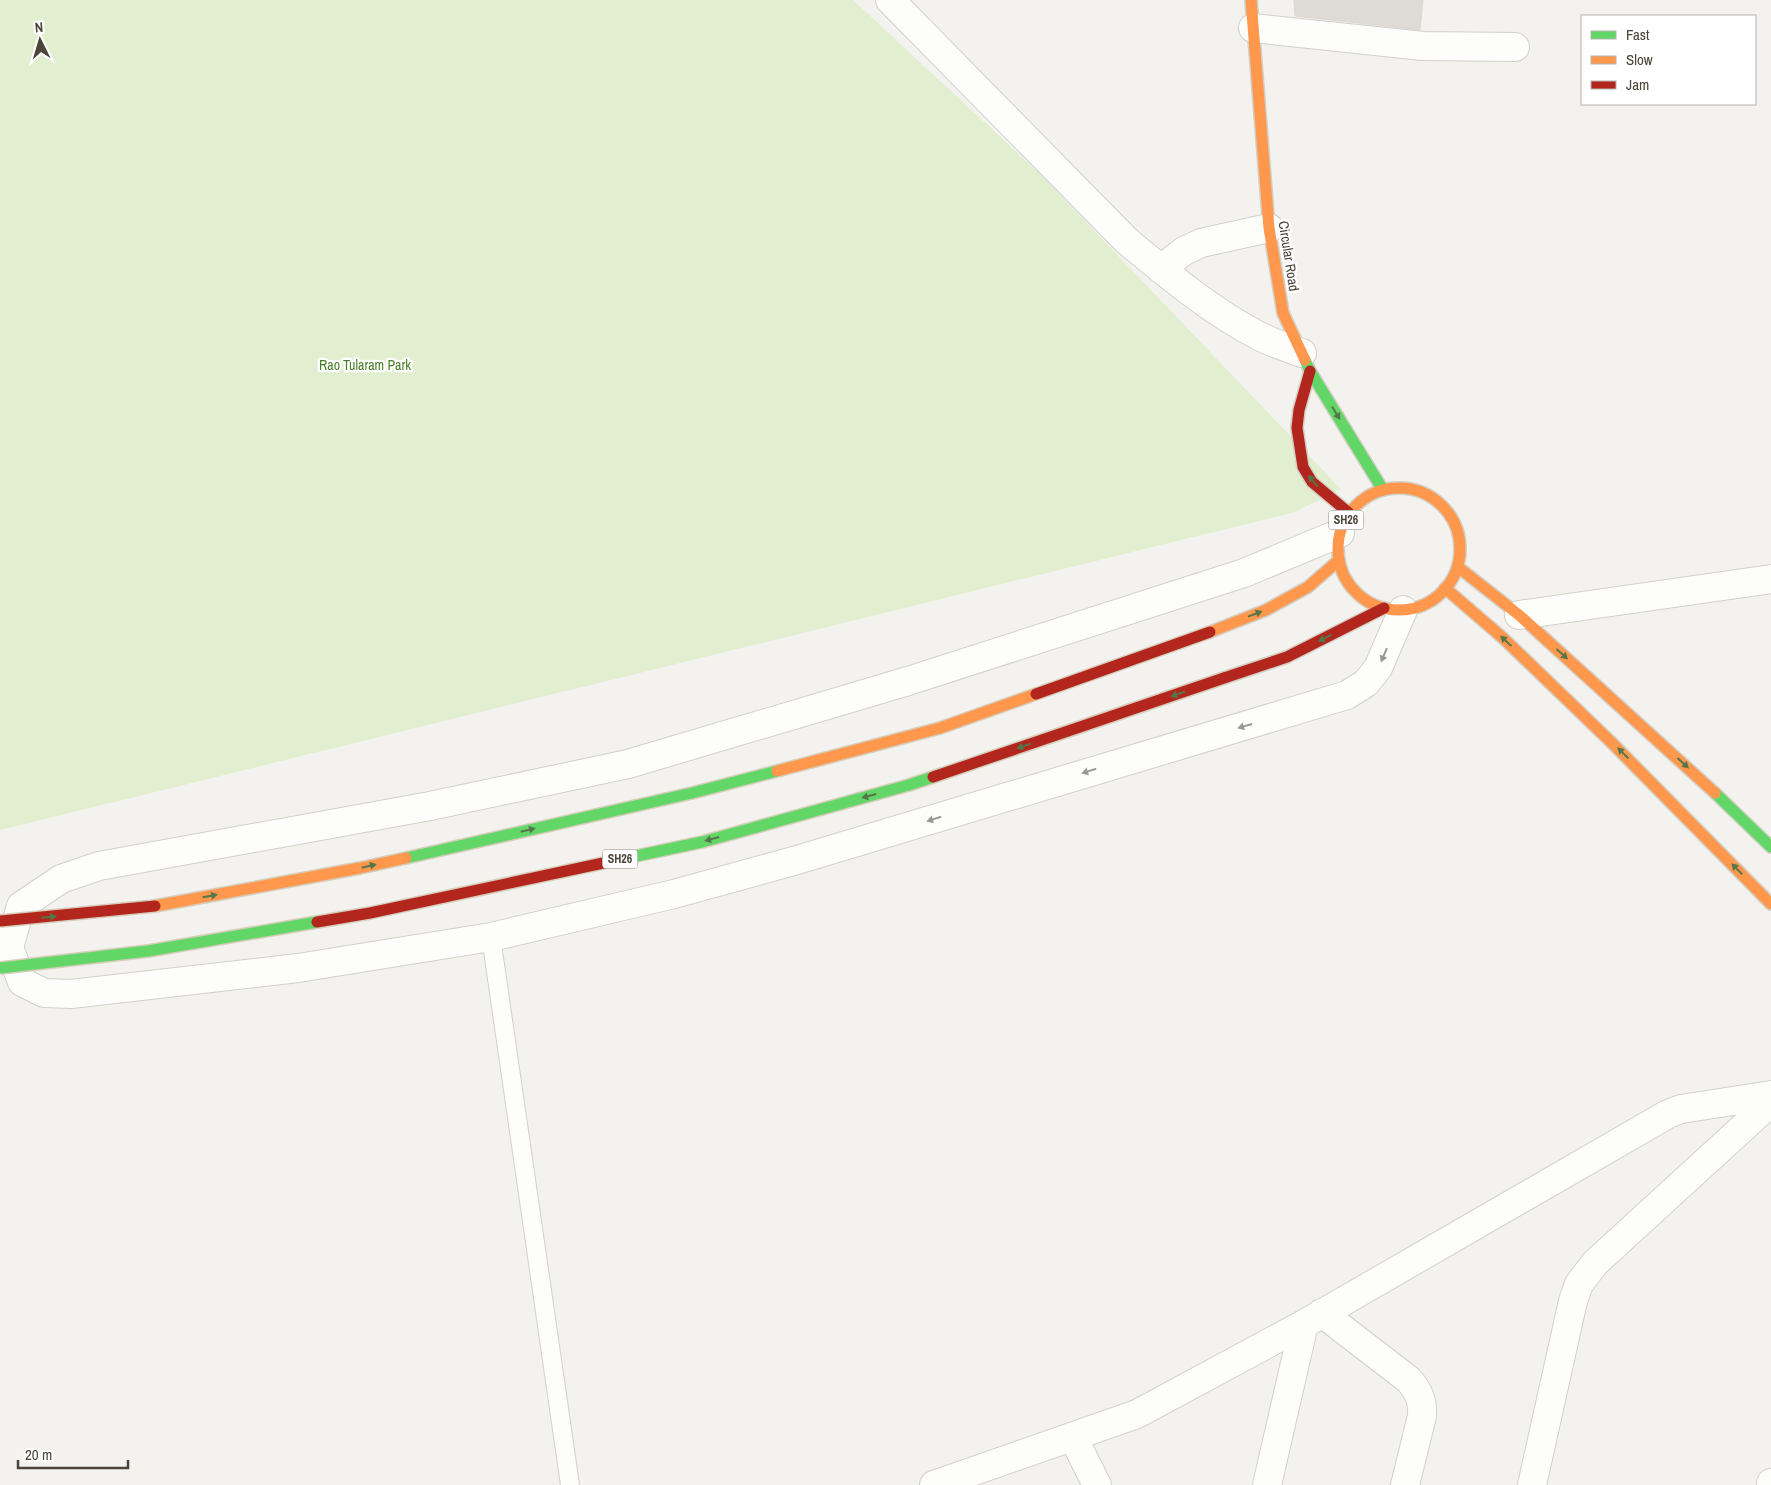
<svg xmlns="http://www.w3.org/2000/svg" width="1771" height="1485" font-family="'Archivo Narrow',sans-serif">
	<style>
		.green { fill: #e1eecf }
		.building { fill: #dedbd6; stroke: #dcd9d4 }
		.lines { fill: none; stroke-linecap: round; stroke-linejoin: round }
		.lane-casing { stroke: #d2d0cb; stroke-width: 20 }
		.street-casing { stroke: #d2d0cb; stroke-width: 30 }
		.fast-casing { stroke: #d3cfc5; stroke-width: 14 }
		.slow-casing { stroke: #d3cfc5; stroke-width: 14 }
		.jam-casing { stroke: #d3cfc5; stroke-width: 14 }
		.lane { stroke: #fdfdfc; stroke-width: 18 }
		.street { stroke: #fdfdfc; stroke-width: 28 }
		.fast { stroke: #63d668; stroke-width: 11 }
		.slow { stroke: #ff974d; stroke-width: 11 }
		.jam { stroke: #b3261e; stroke-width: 11 }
		.fast-bridge-casing { stroke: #d6cebb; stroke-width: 14; stroke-linecap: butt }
		.slow-bridge-casing { stroke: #d6cebb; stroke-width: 14; stroke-linecap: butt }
		.jam-bridge-casing { stroke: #d6cebb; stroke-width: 14; stroke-linecap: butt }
		.fast-bridge { stroke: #63d668; stroke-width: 11 }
		.slow-bridge { stroke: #ff974d; stroke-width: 11 }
		.jam-bridge { stroke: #b3261e; stroke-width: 11 }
		.oneway { fill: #537749 }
		.oneway2 { fill: #9b9791 }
		.labels { text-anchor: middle; stroke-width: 4.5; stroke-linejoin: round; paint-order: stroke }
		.shield { fill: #fff; stroke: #817c74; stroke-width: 1 }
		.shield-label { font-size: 12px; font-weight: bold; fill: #4b4439 }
		.street-label { font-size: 14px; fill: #4b4439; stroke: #fff }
		.park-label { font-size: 14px; fill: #4a7f2a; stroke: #fff }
	</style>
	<rect width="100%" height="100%" fill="#f4f2ee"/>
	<polygon class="green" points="0,0 853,0 1040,174 1341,489 1295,512 0,830"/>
	<polygon class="building" points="1294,0 1423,0 1420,30 1295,16"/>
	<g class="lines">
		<defs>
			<polyline id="lane" points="491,937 570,1485"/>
			<g id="street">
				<path d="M 890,0 L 1127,241 C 1168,275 1211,311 1259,336 C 1273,343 1288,348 1302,353"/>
				<polyline points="1253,28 1423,46 1515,47"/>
				<polyline points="1161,269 1184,251 1201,243 1269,228"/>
				<polyline points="1340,533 1244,573 908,681 628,764 430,806 99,866 61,879 21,906 9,947 22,982 44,993 71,994 298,968 491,937 674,894 797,860 1347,695 1366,683 1378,668 1403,610"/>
				<polyline points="1519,615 1771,579"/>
				<path d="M 1322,1313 L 1409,1380 C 1419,1392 1423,1401 1422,1416 L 1405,1485"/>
				<polyline points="1073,1437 1097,1485"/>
				<polyline points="934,1485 1137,1414 1304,1324 1668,1114 1681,1109 1771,1095"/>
				<polyline points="1267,1485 1304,1324"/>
				<polyline points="1532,1485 1573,1301 1579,1284 1595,1263 1771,1102"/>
				<polyline points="1771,1485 1771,1483"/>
			</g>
			<g id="fast">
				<polyline points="1305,360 1310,371 1383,490"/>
				<polyline points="1715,793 1771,847"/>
			</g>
			<g id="slow">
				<polyline points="1251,0 1269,228 1283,313 1305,360"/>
				<circle cx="1399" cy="549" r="61"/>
				<polyline points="1458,567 1519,615 1715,793"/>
				<polyline points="1445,588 1503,638 1612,743 1771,904"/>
				<polyline points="1210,632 1266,610 1308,587 1339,560"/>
			</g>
			<g id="jam">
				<polyline points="1310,371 1299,410 1297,428 1303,467 1312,482 1349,513"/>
				<polyline points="1224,678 1287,657 1384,608"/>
			</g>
		</defs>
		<use href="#lane" class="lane-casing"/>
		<use href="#street" class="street-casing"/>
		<use href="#fast" class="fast-casing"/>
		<use href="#slow" class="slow-casing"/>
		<use href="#jam" class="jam-casing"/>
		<use href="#lane" class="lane"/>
		<use href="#street" class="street"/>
		<use href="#fast" class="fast"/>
		<use href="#slow" class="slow"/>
		<use href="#jam" class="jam"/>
		<defs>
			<g id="fast-bridge">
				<polyline points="406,858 692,793 777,771"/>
				<polyline points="608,862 702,842 909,785 933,777"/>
				<polyline points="0,968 148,951 317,922"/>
			</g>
			<g id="slow-bridge">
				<polyline points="777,771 940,728 1036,694"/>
				<polyline points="155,906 360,868 406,858"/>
			</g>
			<g id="jam-bridge">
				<polyline points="1036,694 1210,632"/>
				<polyline points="933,777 1224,678"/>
				<polyline points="0,921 155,906"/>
				<polyline points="317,922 370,913 608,862"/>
			</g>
		</defs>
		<use href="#fast-bridge" class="fast-bridge-casing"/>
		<use href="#slow-bridge" class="slow-bridge-casing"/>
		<use href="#jam-bridge" class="jam-bridge-casing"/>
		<use href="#fast-bridge" class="fast-bridge"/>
		<use href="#slow-bridge" class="slow-bridge"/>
		<use href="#jam-bridge" class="jam-bridge"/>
	</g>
	<defs><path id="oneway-solid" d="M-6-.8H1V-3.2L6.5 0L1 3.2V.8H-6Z" transform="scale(1.25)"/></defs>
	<g class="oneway">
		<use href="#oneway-solid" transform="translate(1336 413) rotate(58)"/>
		<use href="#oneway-solid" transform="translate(1313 481) rotate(-130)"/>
		<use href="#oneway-solid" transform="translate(1255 614) rotate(-21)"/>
		<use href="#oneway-solid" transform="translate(1325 638) rotate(153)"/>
		<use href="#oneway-solid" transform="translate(1506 641) rotate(-137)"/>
		<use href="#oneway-solid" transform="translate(1562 654) rotate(42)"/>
		<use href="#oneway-solid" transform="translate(1178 694) rotate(161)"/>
		<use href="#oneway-solid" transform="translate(1024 746) rotate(161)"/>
		<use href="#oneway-solid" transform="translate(1623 753) rotate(-135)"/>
		<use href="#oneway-solid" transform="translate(1683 763) rotate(42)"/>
		<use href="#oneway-solid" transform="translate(869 796) rotate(165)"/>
		<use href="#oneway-solid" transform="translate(528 830) rotate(-13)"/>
		<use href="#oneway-solid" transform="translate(712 839) rotate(165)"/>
		<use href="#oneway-solid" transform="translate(369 866) rotate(-13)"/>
		<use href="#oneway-solid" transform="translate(1737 869) rotate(-134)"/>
		<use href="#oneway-solid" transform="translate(210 896) rotate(-10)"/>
		<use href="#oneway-solid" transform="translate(49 917) rotate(-5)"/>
	</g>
	<g class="oneway2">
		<use href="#oneway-solid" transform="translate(1384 655) rotate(113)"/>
		<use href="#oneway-solid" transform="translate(1245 726) rotate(164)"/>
		<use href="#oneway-solid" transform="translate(1089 771) rotate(163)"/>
		<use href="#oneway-solid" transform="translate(934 819) rotate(163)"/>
	</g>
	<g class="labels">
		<g class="shield">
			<rect x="1328.5" y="510.5" width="35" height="19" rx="4"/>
			<rect x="602.5" y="849.5" width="35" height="19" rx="4"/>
		</g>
		<g class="shield-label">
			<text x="1346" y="524">SH26</text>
			<text x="620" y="863">SH26</text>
		</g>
		<g class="street-label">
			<text transform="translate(1289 256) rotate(81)" y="5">Circular Road</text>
		</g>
		<g class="park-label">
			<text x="365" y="370">Rao Tularam Park</text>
		</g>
	</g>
	<rect x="1581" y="15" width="175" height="90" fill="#ffffff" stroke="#b7b4b0"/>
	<rect x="1591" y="31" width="25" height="8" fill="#63d668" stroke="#b7b4b0"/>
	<text x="1626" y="40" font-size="15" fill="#4b4439">Fast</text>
	<rect x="1591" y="56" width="25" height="8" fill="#ff974d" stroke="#b7b4b0"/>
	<text x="1626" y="65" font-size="15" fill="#4b4439">Slow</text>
	<rect x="1591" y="81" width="25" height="8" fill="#b3261e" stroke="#b7b4b0"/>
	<text x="1626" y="90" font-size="15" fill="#4b4439">Jam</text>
	<g transform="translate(40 40) rotate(355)" stroke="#ffffff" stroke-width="4" paint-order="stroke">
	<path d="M0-4L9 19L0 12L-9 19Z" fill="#4b4439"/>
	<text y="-8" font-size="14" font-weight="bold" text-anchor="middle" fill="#4b4439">N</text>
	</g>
	<path d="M18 1460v8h110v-8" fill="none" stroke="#4b4439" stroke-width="2.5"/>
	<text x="25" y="1460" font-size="15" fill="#4b4439" stroke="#ffffff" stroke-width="4" paint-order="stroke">20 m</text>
</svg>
